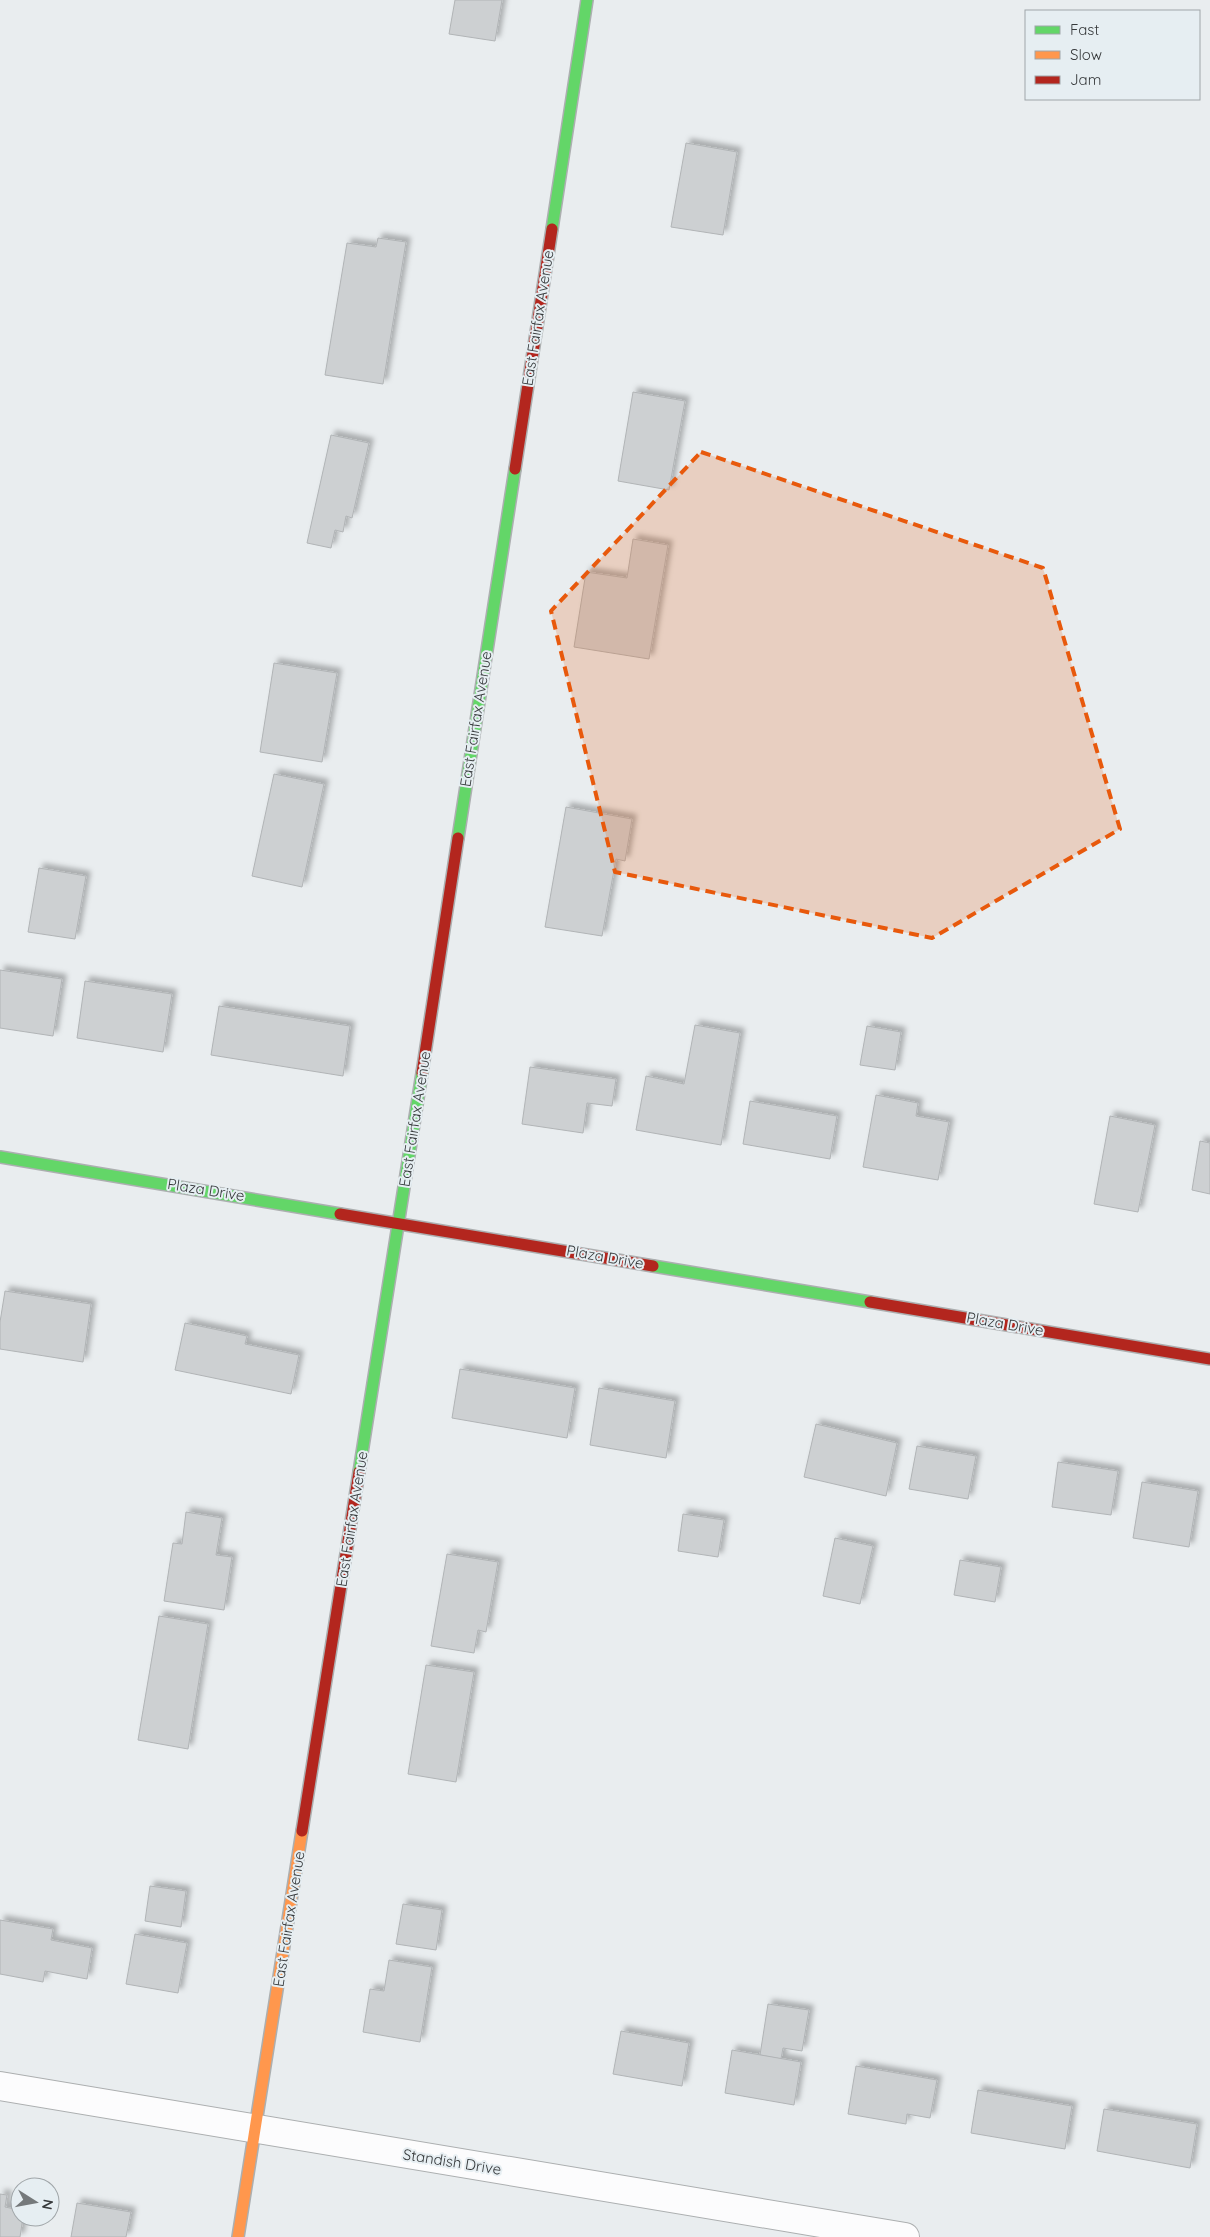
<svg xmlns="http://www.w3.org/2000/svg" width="1210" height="2237" font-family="Quicksand,sans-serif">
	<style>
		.building { fill: #cdd0d2; stroke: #b1b4b6; filter: url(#shadow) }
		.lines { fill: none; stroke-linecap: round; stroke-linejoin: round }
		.street-casing { stroke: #acafb0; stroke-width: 30 }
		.fast-casing { stroke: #acafb0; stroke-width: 14 }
		.slow-casing { stroke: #acafb0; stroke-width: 14 }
		.jam-casing { stroke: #acafb0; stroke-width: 14 }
		.street { stroke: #fcfcfd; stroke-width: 28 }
		.fast { stroke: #63d668; stroke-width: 11 }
		.slow { stroke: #ff974d; stroke-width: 11 }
		.jam { stroke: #b3261e; stroke-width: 11 }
		.marked { fill: #e8590c; fill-opacity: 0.2; stroke: #e8590c; stroke-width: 4; stroke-dasharray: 10 6; stroke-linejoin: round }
		.labels { text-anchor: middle; stroke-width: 4; stroke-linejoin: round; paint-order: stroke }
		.street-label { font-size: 15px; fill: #373a3c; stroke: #e6eef2 }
	</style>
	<defs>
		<filter id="shadow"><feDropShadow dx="4.5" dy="-4.5" stdDeviation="2.5" flood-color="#0004"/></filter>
	</defs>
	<rect width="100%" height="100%" fill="#e9edef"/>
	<g class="building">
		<polygon points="455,0 502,0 495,41 449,34"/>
		<polygon points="686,143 737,152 723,235 671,227"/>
		<polygon points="378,238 406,242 383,384 325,375 347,243 376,247"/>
		<polygon points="633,392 685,401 669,490 618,481"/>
		<polygon points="331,435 369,443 352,518 346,516 343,532 335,530 331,548 307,543"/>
		<polygon points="633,539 668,545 649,659 574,647 586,572 627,578"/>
		<polygon points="274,663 337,673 322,762 260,752"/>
		<polygon points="274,774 324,784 302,887 252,876"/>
		<polygon points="566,807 632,819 625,861 616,859 602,936 545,927"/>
		<polygon points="39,868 86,876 75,939 28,932"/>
		<polygon points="0,970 62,979 53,1036 0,1028"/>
		<polygon points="85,981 172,994 163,1052 77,1038"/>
		<polygon points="219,1006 350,1026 343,1076 211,1055"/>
		<polygon points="695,1025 740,1033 721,1145 636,1130 646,1076 684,1084"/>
		<polygon points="867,1026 901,1032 895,1070 860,1065"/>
		<polygon points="530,1067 616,1079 612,1106 587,1103 583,1133 522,1124"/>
		<polygon points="876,1095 918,1103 916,1116 949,1122 938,1180 863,1167"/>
		<polygon points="750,1101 837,1116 830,1159 743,1144"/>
		<polygon points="1110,1116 1155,1125 1138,1212 1094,1204"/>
		<polygon points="1200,1141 1210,1143 1210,1194 1192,1190"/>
		<polygon points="5,1291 91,1304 83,1362 0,1349 0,1322"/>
		<polygon points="185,1323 247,1336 245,1344 299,1355 291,1394 175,1370"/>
		<polygon points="460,1369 575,1388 567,1438 452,1418"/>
		<polygon points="599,1388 675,1401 666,1458 590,1445"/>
		<polygon points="816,1424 897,1443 886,1496 804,1477"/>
		<polygon points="917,1446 976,1456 968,1499 909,1489"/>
		<polygon points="1058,1462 1118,1471 1111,1515 1052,1507"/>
		<polygon points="1142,1482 1198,1491 1189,1547 1133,1538"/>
		<polygon points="186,1512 222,1518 216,1555 232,1557 224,1610 164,1601 173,1543 182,1544"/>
		<polygon points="683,1514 724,1520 718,1557 678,1551"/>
		<polygon points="835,1538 873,1546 860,1604 823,1596"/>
		<polygon points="447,1554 498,1562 486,1632 478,1630 474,1653 431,1646"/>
		<polygon points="960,1560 1001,1567 995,1602 954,1595"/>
		<polygon points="159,1616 208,1624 188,1749 138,1740"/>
		<polygon points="426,1665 474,1672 456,1782 408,1774"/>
		<polygon points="150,1886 186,1891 181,1927 145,1921"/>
		<polygon points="403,1904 442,1910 436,1950 396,1944"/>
		<polygon points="0,1920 53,1929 51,1940 92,1948 87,1979 45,1971 43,1982 0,1974"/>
		<polygon points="135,1934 187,1943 178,1993 126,1984"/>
		<polygon points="389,1960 432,1967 420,2042 363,2032 370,1989 384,1991"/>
		<polygon points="768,2004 809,2010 802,2051 783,2048 781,2059 760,2055"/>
		<polygon points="621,2031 689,2043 682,2086 613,2074"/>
		<polygon points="732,2050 801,2062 794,2105 725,2093"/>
		<polygon points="856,2066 937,2080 930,2118 907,2114 906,2124 848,2114"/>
		<polygon points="978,2090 1072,2106 1065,2149 971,2133"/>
		<polygon points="1104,2109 1197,2124 1190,2168 1097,2151"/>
		<polygon points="0,2194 7,2195 5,2207 20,2210 20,2217 23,2217 20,2237 0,2237"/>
		<polygon points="77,2203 131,2212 126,2237 71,2237"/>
	</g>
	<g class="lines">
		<defs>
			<polyline id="street" points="0,2086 905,2237"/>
			<g id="fast">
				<polyline points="552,229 587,0"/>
				<polyline points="458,838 515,469"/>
				<polyline points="0,1157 340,1214"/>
				<polyline points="653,1266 870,1302"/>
				<polyline points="359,1472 422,1073"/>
			</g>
			<polyline id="slow" points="238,2237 302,1831"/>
			<g id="jam">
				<polyline points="515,469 552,229"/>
				<polyline points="422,1073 458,838"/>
				<polyline points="340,1214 653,1266"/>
				<polyline points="870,1302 1210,1359"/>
				<polyline points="302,1831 359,1472"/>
			</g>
		</defs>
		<use href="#street" class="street-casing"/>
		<use href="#fast" class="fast-casing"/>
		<use href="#slow" class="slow-casing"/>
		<use href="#jam" class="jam-casing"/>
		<use href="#street" class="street"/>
		<use href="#fast" class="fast"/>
		<use href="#slow" class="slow"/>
		<use href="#jam" class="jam"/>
	</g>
	<path class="marked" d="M 701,452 L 1043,568 L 1120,829 L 932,938 L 615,872 L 551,611 Z"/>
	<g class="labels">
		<g class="street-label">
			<text transform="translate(538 318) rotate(-81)" y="5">East Fairfax Avenue</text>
			<text transform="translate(476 719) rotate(-81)" y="5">East Fairfax Avenue</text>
			<text transform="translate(415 1119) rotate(-81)" y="5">East Fairfax Avenue</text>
			<text transform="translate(206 1190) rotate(9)" y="5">Plaza Drive</text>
			<text transform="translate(605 1257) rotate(10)" y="5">Plaza Drive</text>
			<text transform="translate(1005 1324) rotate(10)" y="5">Plaza Drive</text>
			<text transform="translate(352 1519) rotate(-81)" y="5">East Fairfax Avenue</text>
			<text transform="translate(289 1919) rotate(-81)" y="5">East Fairfax Avenue</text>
			<text transform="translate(452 2162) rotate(9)" y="5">Standish Drive</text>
		</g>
	</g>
	<rect x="1025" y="10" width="175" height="90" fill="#e6eef2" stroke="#a0a6a9"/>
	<rect x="1035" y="26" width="25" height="8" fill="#63d668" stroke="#a0a6a9"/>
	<text x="1070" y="35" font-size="15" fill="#373a3c">Fast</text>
	<rect x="1035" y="51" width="25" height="8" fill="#ff974d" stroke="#a0a6a9"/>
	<text x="1070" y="60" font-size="15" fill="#373a3c">Slow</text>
	<rect x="1035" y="76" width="25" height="8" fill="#b3261e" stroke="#a0a6a9"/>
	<text x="1070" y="85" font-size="15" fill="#373a3c">Jam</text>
	<g transform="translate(35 2202) rotate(101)"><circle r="24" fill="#e6eef2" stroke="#a0a6a9"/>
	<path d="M0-4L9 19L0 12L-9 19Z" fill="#75797b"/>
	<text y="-8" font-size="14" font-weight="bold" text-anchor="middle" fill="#373a3c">N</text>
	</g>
</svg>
